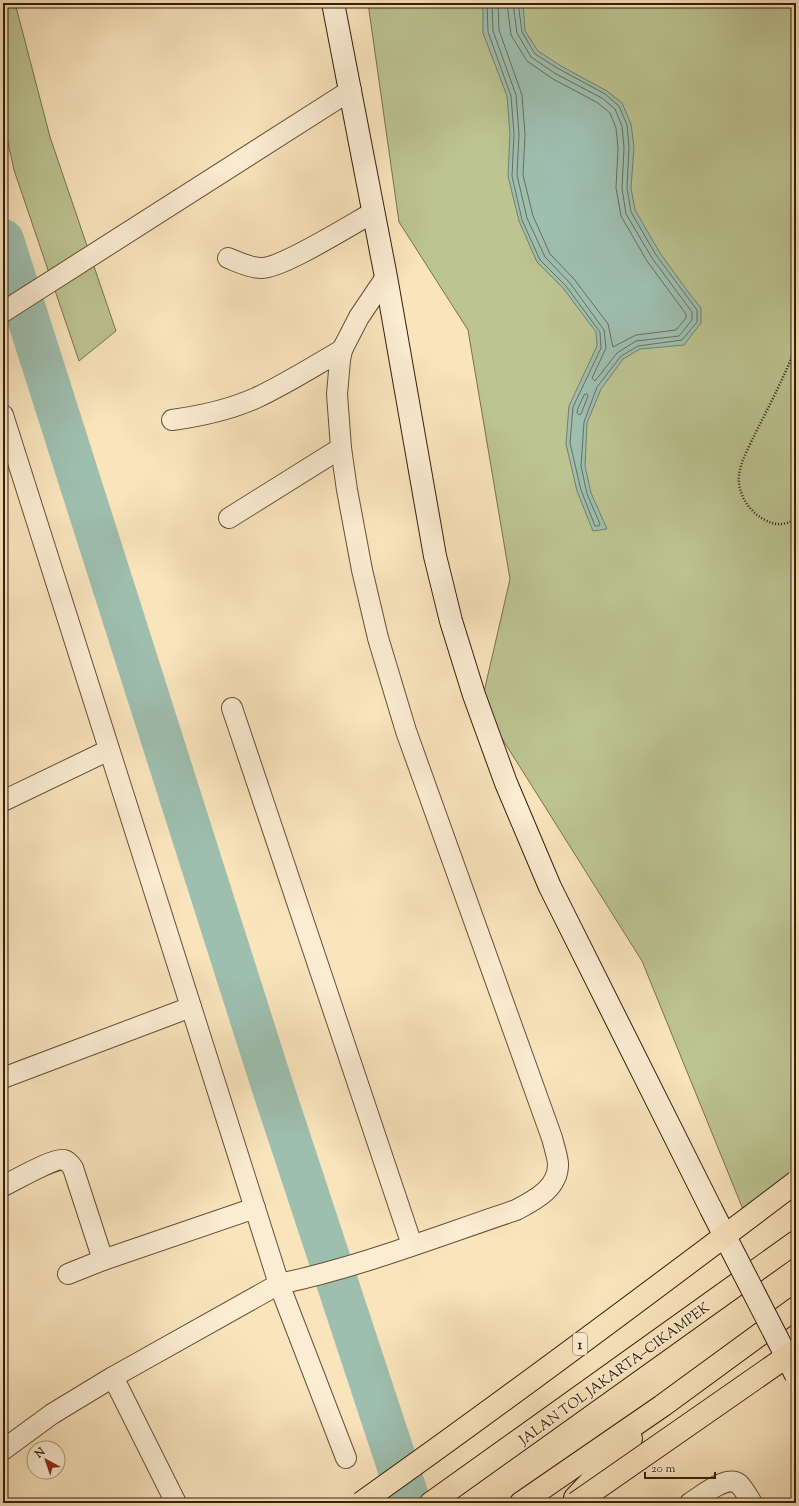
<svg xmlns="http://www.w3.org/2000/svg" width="799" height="1506" font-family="'Sorts Mill Goudy',serif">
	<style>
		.green { fill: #bcc491; stroke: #79704d }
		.water { fill: #9ebfb0; stroke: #747e6d }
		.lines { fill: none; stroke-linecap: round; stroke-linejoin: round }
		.shore { stroke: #6a6e5c; stroke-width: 1 }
		.river { stroke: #9ebfb0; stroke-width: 42 }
		.minor-casing { stroke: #674f36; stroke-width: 22 }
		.secondary-casing { stroke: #361d09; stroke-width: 24 }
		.motorway-casing { stroke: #361d09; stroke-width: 24 }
		.path { stroke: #361d09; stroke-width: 2.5; stroke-dasharray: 1 2; stroke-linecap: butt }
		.minor { stroke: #fbedd3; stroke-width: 20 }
		.secondary { stroke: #fbedd3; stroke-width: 22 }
		.motorway { stroke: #f9e4bc; stroke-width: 22 }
		.secondary-bridge-casing { stroke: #361d09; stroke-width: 24; stroke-linecap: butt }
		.motorway-bridge-casing { stroke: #361d09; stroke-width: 24; stroke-linecap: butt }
		.secondary-bridge { stroke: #fbedd3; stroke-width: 22 }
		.motorway-bridge { stroke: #f9e4bc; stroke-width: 22 }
		.labels { text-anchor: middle; stroke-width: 3; stroke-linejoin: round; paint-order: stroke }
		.shield { fill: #fbedd3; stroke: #715b46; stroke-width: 1 }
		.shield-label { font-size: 13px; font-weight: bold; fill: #361d09 }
		.street-label { font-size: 14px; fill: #361d09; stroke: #fbedd3 }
	</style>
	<rect width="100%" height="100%" fill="#f9e4bc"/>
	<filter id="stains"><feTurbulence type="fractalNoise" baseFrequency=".005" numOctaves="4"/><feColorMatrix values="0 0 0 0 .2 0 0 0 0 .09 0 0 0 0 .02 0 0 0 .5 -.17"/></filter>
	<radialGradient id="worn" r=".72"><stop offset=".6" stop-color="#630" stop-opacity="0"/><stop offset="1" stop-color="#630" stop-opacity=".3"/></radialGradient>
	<g class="green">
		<polygon points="3,3 15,3 50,137 116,331 79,361 14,170 3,120"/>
		<polygon points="368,3 796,3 796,1189 749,1224 642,961 481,705 510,579 468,330 399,222"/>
	</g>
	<polygon class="water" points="483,3 523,3 525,31 538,51 561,66 607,91 622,103 631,124 634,147 631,188 635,210 660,253 689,293 701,308 701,323 684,345 640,349 623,359 601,389 587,423 585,466 591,493 607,529 593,531 577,491 566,444 569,406 597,346 596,332 563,288 537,262 519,221 508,176 510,134 507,96 483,33"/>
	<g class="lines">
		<g class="shore">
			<polyline points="487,3 488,32 511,96 514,134 512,176 522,220 540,260 566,286 600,332 601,348 573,407 570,443 581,490 595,526 599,526 600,524 587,494 581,466 584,422 597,387 621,356 638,346 682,340 697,322 697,310 656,255 631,212 627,188 629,147 627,125 619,106 605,94 559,69 535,54 522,32 518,3"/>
			<polyline points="492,3 493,31 516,95 519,134 517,175 527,218 545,257 570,283 604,330 606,348 592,378 595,381 617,353 636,341 679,336 692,320 692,312 652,258 626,214 622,188 624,148 622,126 615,109 602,98 556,74 531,57 517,33 513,3"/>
			<polyline points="498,3 499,30 522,95 525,134 523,175 533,216 550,254 574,279 608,324 613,347 636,335 676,330 686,318 686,314 647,261 621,216 616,188 618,148 616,128 610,113 598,103 553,79 527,61 511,35 507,3"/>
			<polygon points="587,394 588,396 581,414 579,415 577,413 578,408 584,395"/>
		</g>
		<polyline class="river" points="3,240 271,1082 410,1503"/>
		<defs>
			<g id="minor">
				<path d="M 228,258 C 238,262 250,268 261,268 C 281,269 352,224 374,212"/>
				<polyline points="3,312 351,90"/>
				<polyline points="3,415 279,1284 346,1458"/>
				<path d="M 172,420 C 201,416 229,410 256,398 C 286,384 314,366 342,350"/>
				<polyline points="229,518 341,448"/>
				<polyline points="232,708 412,1245"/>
				<polyline points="3,801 109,750"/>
				<polyline points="3,1078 191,1007"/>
				<path d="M 3,1186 C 14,1181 55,1157 64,1160 C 68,1161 71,1165 73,1168 L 103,1260"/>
				<polyline points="68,1274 103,1260 255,1208"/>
				<polyline points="113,1377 176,1503"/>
				<path d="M 3,1450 L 52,1414 L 113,1377 L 279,1284 C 360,1267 438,1236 516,1210 C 535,1200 559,1188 558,1163 C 557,1155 554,1146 552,1138 L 406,731 L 378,638 L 362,570 L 347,490 L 341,448 L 337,394 L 340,360 L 342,350 L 359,317 L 386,277"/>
				<path d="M 690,1503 C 700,1497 727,1474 739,1484 C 744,1489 748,1497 752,1503"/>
			</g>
			<polyline id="secondary" points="333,3 386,277 435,556 451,621 474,695 506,783 550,887 711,1209"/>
			<g id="motorway">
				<polyline points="575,1498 631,1439"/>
				<polyline points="431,1503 796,1242"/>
				<polyline points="521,1503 662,1406 796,1308"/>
			</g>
		</defs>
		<use href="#minor" class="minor-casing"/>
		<use href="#secondary" class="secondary-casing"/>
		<use href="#motorway" class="motorway-casing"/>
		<path class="path" d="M 796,346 C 785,376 770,404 756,432 C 750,445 741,460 739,475 C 737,493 749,512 765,520 C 776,526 785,525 796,519"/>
		<use href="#minor" class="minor"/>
		<use href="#secondary" class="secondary"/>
		<use href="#motorway" class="motorway"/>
		<defs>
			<polyline id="secondary-bridge" points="711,1209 796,1375"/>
			<g id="motorway-bridge">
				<path d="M 361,1503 C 508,1399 652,1291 796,1182"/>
				<polyline points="576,1503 796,1350"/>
			</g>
		</defs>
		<use href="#secondary-bridge" class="secondary-bridge-casing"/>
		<use href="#motorway-bridge" class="motorway-bridge-casing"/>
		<use href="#secondary-bridge" class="secondary-bridge"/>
		<use href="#motorway-bridge" class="motorway-bridge"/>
	</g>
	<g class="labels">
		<rect class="shield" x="573" y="1333" width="14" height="22" rx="3"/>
		<g class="shield-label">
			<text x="580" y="1349">1</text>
		</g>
		<g class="street-label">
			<text transform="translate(614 1373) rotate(-36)" y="5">JALAN TOL JAKARTA–CIKAMPEK</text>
		</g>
	</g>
	<rect width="799" height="1506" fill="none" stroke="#f9e4bc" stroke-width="16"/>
	<rect x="4" y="4" width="791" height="1498" fill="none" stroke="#361d09" stroke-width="2"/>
	<rect x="8" y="8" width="783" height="1490" fill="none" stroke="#361d09"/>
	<g transform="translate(46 1460) rotate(320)"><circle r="19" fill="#fbedd3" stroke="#ac9a82"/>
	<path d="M0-3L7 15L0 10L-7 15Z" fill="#8f2418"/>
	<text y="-6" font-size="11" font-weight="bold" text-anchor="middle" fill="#361d09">N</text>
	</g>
	<path d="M645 1472v6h70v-6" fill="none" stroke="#361d09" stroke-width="2"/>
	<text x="651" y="1472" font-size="12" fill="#361d09" stroke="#fbedd3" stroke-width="3" paint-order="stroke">20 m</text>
	<rect width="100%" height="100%" filter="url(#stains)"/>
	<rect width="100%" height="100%" fill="url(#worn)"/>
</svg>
